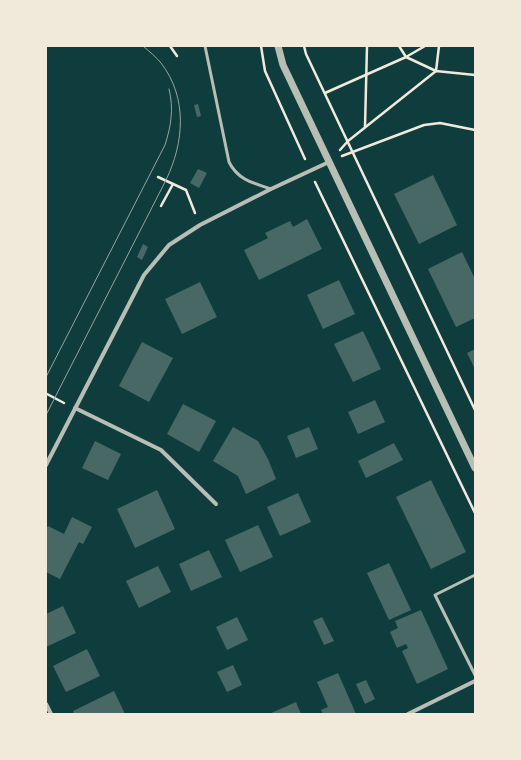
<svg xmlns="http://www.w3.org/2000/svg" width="521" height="760" font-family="Rubik,sans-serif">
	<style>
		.building { fill: #486865 }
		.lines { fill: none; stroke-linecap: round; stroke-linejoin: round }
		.path { stroke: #f1e9da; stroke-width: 2.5 }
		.service { stroke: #b8beb3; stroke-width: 3 }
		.minor { stroke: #b8beb3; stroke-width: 4 }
		.tertiary { stroke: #b8beb3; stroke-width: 7 }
		.tram { stroke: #97a49c; stroke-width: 1 }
	</style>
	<rect width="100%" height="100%" fill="#0f3d3e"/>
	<g class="building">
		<polygon points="198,104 201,116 197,117 194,105"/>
		<polygon points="198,169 207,173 199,188 190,183"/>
		<polygon points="433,175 457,225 419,244 394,194"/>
		<polygon points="307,219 322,249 259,280 244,250 268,238 265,233 290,221 293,227"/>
		<polygon points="143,244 148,247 142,260 137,257"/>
		<polygon points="462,252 475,279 475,318 456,327 428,269"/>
		<polygon points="339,280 355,314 323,329 307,295"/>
		<polygon points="200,282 217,317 182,334 165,299"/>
		<polygon points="363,331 381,369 353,382 334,344"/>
		<polygon points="142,342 173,358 149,402 119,386"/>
		<polygon points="475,349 475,369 467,353"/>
		<polygon points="375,400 385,422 358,434 348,412"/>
		<polygon points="183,404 216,421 199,452 167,434"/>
		<polygon points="233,427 258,441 268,459 276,479 246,494 238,476 213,461"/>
		<polygon points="309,427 318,449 296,458 287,436"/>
		<polygon points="95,441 121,454 108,480 82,468"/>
		<polygon points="394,443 403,460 366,478 358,461"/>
		<polygon points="431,480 466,552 431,569 396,497"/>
		<polygon points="157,490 175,529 135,548 117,509"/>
		<polygon points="298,493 311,522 280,536 267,507"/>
		<polygon points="72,517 92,527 83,544 79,542 60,579 46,572 46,529 48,526 64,534"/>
		<polygon points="258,525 273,557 240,572 225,540"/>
		<polygon points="209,550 222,577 191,591 179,564"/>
		<polygon points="389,563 411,610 389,620 367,573"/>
		<polygon points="158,566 171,592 139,608 126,581"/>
		<polygon points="63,606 76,633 46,647 46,614"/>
		<polygon points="421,610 448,669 417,684 402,651 408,648 406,644 397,648 390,632 398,628 395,621"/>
		<polygon points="237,617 248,640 227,650 216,627"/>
		<polygon points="322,617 334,641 324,645 313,621"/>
		<polygon points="87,649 100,676 66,692 53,666"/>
		<polygon points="233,665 242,685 227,692 217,672"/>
		<polygon points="338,673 356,714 323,714 321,710 328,707 317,682"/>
		<polygon points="366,680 375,699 365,704 356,684"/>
		<polygon points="114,691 125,714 74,714 73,711"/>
		<polygon points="296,702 301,714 269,714"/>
	</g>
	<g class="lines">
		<g class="path">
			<polyline points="170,46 177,56"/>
			<polyline points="261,46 265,71 305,159"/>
			<polyline points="304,46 306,54 475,410"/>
			<polyline points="399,46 406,57 436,71 439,46"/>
			<polyline points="325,93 406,57 425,46"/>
			<polyline points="365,127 367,46"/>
			<polyline points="340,150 348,141 436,71 475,75"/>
			<polyline points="342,156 424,125 440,123 475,130"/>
			<polyline points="158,177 186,190 195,213"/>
			<polyline points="315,182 475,513"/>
			<polyline points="161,206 173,184"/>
			<polyline points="47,394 64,403"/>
		</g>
		<g class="service">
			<path d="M 205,46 L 229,162 C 238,180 253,183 271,189"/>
			<polyline points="475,575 435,595 475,675"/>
		</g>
		<g class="minor">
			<polyline points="75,408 161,450 216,504"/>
			<polyline points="46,465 144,275 169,245 200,225 271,189 329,162"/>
			<polyline points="46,704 51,714"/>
			<polyline points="408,714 475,681"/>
		</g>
		<polyline class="tertiary" points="278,46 283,65 475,468"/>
		<g class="tram">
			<path d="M 46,377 L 165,145 C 171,126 174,109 169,89"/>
			<path d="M 46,415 L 166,180 C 184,143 188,98 161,63 C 156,57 149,51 143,46"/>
		</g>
	</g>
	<rect width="521" height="760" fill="none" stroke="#f1e9da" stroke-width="94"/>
</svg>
